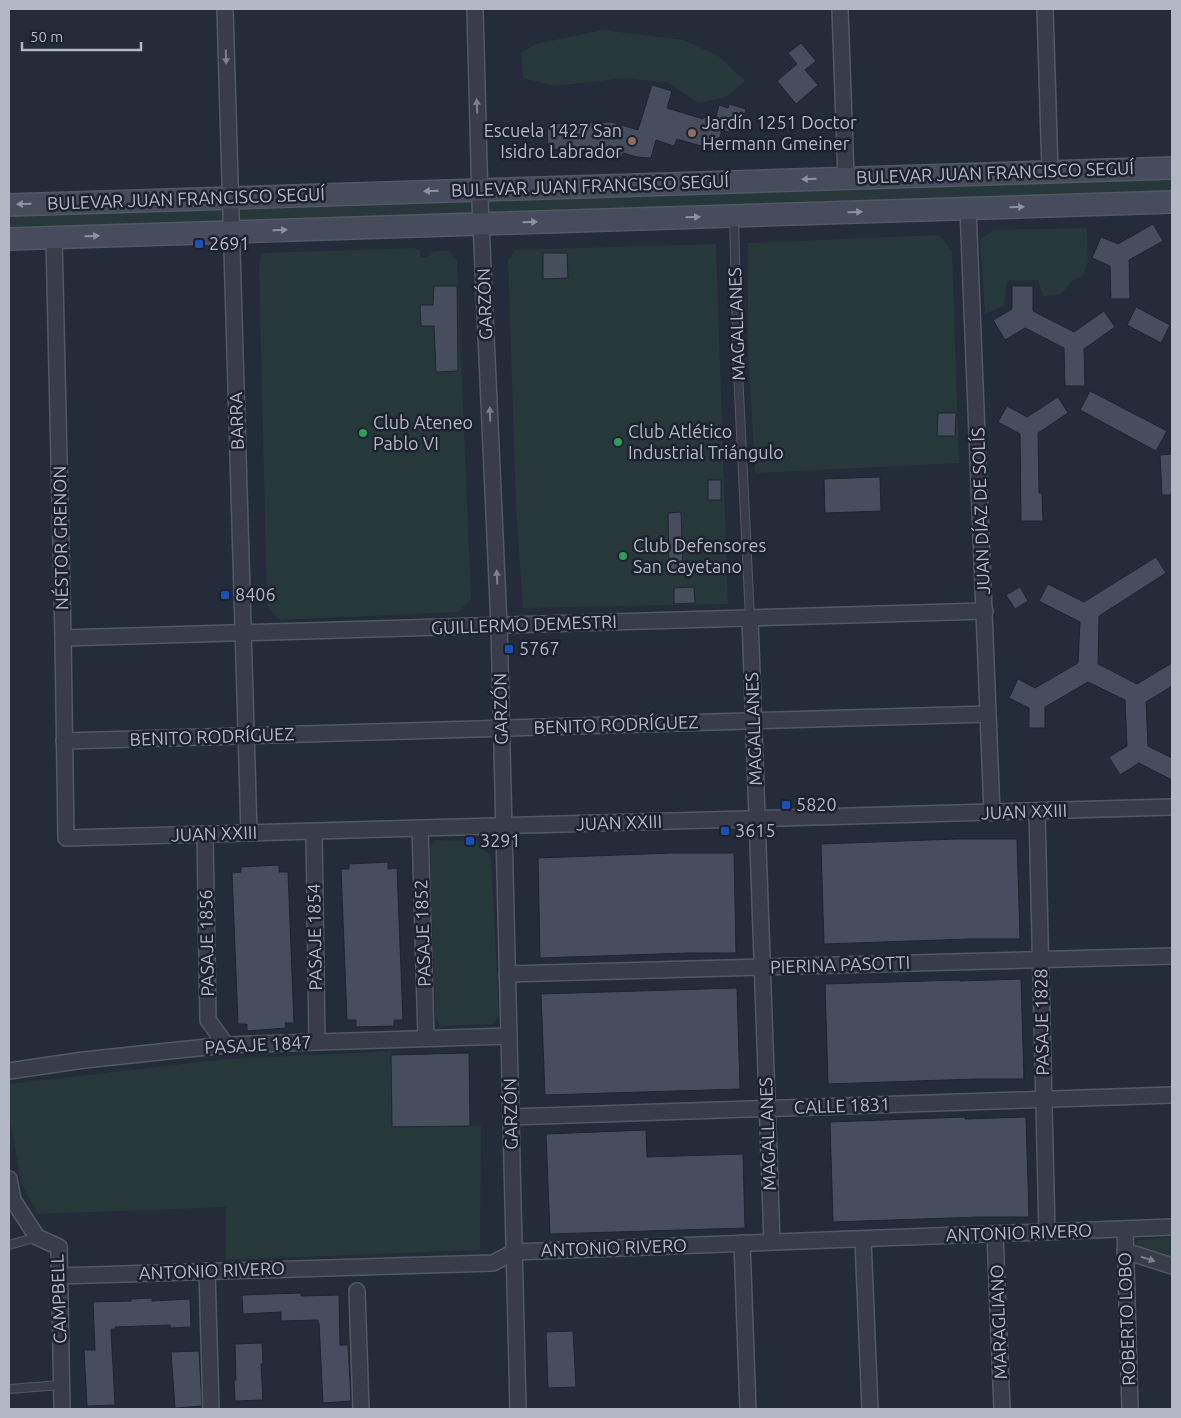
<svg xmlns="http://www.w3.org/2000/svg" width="1181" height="1418" font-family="Ubuntu,sans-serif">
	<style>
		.green { fill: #27383b }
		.building { fill: #464e5d; stroke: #1f2430 }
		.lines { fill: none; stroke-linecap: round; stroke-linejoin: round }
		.lane-casing { stroke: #535864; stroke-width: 10 }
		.street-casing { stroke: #535864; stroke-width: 18 }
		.secondary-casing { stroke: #535864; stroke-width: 24 }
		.lane { stroke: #383d49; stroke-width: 8 }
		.street { stroke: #383d49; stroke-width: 15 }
		.secondary { stroke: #464c5c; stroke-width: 21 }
		.oneway { fill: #7c818d }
		.oneway2 { fill: #8d92a0 }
		.education-dot { fill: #8d6e63; stroke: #1d222e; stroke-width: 2 }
		.transit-dot { fill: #1a4fb4; stroke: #1d222e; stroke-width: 2 }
		.leisure-dot { fill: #2e9e5b; stroke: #1d222e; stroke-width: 2 }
		.labels { text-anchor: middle; stroke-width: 5; stroke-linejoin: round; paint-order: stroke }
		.poi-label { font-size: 18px; fill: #b3b8c5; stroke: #1d222e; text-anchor: start }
		.street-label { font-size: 18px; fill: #b3b8c5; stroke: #1d222e }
	</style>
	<rect width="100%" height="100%" fill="#242b39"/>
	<g class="green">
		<polygon points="603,30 684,40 720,57 745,81 726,97 698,103 669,83 626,78 555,86 523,78 521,53 536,44"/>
		<polygon points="1172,168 1172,202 9,239 9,205"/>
		<polygon points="1087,228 1088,261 1083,276 1071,281 1062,294 1043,296 1038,280 1007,281 1004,306 985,314 980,240 993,230"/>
		<polygon points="939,235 952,251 959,463 755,473 748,347 748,243"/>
		<polygon points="716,244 728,604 523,608 516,508 508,260 516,250"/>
		<polygon points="414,248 421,251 420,256 427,258 430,252 448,250 457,261 471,599 458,612 279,620 267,605 259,266 262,253"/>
		<polygon points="435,840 476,841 491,856 499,1015 493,1024 440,1026 435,1017 430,849"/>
		<polygon points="391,1051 392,1127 481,1126 480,1250 226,1260 226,1207 38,1214 21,1183 9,1112 9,1084 227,1059"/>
		<polygon points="1172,1237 1172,1260 1137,1249 1136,1244 1139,1240"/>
	</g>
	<g class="building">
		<polygon points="801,43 816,61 805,70 818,85 796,104 777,81 797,64 788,53"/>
		<polygon points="652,85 672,91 667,108 703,119 703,117 712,120 713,116 716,117 719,105 728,108 729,104 746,109 742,123 733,120 729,132 722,130 718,143 704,139 701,146 677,139 674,146 656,140 651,158 637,157 623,153 621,158 606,153 608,148 548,150 547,124 611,122 638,130"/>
		<polygon points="1153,224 1163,241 1129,260 1130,299 1111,299 1110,266 1092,258 1101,237 1118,244"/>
		<polygon points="543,253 567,253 568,278 543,279"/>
		<polygon points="434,286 457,286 458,371 436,372 434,326 421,326 420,305 433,305"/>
		<polygon points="1012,286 1033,286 1033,311 1074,332 1104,311 1115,327 1084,349 1085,386 1065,386 1064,348 1025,328 1005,340 993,320 1012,309"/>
		<polygon points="1136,307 1170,325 1161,343 1127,325"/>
		<polygon points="1090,391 1167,431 1156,451 1080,410"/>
		<polygon points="1058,397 1068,413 1038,433 1039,493 1042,493 1043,521 1021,521 1020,434 998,422 1007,406 1027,417"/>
		<polygon points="938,413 956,413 955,436 937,436"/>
		<polygon points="1172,454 1172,495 1162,495 1160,455"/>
		<polygon points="880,477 881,511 825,513 824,479"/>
		<rect x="708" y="480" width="13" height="20"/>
		<polygon points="681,512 683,569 669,570 668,513"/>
		<polygon points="1156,557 1166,573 1099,616 1098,664 1137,684 1172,663 1172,686 1146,702 1148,746 1172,758 1172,780 1139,763 1120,775 1109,757 1127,746 1125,700 1088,682 1045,707 1045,728 1029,728 1029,708 1009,698 1018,679 1035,688 1078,663 1080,622 1039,601 1048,584 1084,602"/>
		<polygon points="694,587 695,603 674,604 674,588"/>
		<polygon points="1020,587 1028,601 1015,609 1006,595"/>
		<polygon points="956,839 1017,839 1020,939 970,939 824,944 821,844"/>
		<polygon points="673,853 734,853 736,953 687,953 540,958 538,858"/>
		<polygon points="388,862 388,869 397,868 403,1020 394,1020 394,1026 356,1027 356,1020 347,1020 341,869 349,869 349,864"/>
		<polygon points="279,865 279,872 288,872 294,1023 285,1023 286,1028 247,1031 247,1024 238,1024 232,873 241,872 241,867"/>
		<polygon points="1021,979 1024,1079 975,1079 828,1084 825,984 960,980 960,981"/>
		<polygon points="737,988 740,1089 545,1095 541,994"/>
		<polygon points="469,1053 470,1126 392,1127 391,1055"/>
		<polygon points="965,1117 965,1119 1026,1117 1029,1217 979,1217 833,1222 830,1122"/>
		<polygon points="646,1130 647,1157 743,1154 745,1228 550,1234 546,1134"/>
		<polygon points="301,1293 301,1296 339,1295 340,1345 348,1345 351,1401 323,1403 319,1323 318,1323 318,1320 281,1321 281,1312 243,1314 242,1295"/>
		<polygon points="152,1298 152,1301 190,1299 191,1327 170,1328 170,1325 115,1327 115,1329 111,1329 115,1405 87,1406 84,1350 95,1350 93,1302 131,1301 131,1299"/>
		<polygon points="573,1331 576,1387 548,1388 546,1332"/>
		<polygon points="262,1343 263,1364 261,1364 263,1400 235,1401 234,1380 236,1380 235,1344"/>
		<polygon points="199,1351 202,1406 175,1408 171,1352"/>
	</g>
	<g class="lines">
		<defs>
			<g id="lane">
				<polyline points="734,218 738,372 750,618"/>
				<polyline points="9,1245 37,1237"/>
				<polyline points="9,1389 61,1385"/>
			</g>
			<g id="street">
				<polyline points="225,9 249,833"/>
				<polyline points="475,9 480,201 499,625 518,1409"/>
				<polyline points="840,9 846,178"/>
				<polyline points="1045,9 1050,171"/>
				<polyline points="968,208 992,813"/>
				<polyline points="54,237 63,638 66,838 1172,807"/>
				<polyline points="750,618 772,1242"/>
				<polyline points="63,638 985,611"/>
				<polyline points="64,741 988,714"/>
				<polyline points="1037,811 1047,1232"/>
				<polyline points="420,828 426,1038"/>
				<polyline points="314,832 317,1042"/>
				<polyline points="205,834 208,1020 226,1045"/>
				<polyline points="507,974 1172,956"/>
				<polyline points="9,1071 84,1060 226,1045 509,1036"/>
				<polyline points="511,1117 1172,1095"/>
				<polyline points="9,1179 13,1200 37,1237 59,1247 62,1409"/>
				<polyline points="1125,1229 1130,1409"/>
				<polyline points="995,1234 1002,1409"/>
				<polyline points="863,1239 870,1409"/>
				<polyline points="742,1243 748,1409"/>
				<polyline points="1125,1251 1172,1266"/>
				<polyline points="207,1271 211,1409"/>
				<polyline points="58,1276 493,1263 514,1252 1172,1227"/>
				<polyline points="357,1291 361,1409"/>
			</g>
			<g id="secondary">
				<polyline points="9,205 1172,168"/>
				<polyline points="9,239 1172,202"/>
			</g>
		</defs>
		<use href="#lane" class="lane-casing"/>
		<use href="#street" class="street-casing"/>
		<use href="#secondary" class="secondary-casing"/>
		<use href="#lane" class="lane"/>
		<use href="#street" class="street"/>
		<use href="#secondary" class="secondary"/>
	</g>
	<defs><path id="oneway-solid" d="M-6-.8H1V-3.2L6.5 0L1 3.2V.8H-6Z" transform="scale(1.25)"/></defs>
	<g class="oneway">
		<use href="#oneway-solid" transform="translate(226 57) rotate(88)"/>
		<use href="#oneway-solid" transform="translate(477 106) rotate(-92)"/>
		<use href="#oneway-solid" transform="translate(490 414) rotate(-92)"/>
		<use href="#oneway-solid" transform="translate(497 577) rotate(-93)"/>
		<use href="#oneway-solid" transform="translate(1148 1259) rotate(18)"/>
	</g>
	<g class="oneway2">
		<use href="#oneway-solid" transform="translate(809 179) rotate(178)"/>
		<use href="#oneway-solid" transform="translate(431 191) rotate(178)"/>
		<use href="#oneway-solid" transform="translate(24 204) rotate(178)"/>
		<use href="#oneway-solid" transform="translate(1017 207) rotate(-2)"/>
		<use href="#oneway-solid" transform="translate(855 212) rotate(-2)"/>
		<use href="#oneway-solid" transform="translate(693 217) rotate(-2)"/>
		<use href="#oneway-solid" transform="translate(530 222) rotate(-2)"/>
		<use href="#oneway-solid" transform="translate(280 230) rotate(-2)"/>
		<use href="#oneway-solid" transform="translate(92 236) rotate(-2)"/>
	</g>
	<g class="education-dot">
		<circle cx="692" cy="133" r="5"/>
		<circle cx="632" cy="141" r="5"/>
	</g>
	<g class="transit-dot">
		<rect x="194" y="239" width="10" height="10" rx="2.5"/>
		<rect x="220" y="590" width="10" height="10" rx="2.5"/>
		<rect x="504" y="644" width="10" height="10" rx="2.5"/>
		<rect x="781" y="800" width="10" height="10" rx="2.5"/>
		<rect x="720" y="826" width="10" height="10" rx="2.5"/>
		<rect x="465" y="836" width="10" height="10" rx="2.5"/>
	</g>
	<g class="leisure-dot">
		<circle cx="363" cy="433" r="5"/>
		<circle cx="618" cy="442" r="5"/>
		<circle cx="623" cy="556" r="5"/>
	</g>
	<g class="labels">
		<g class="poi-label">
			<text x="702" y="129">Jardín 1251 Doctor<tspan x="702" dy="21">Hermann Gmeiner</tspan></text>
			<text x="622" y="137" text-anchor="end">Escuela 1427 San<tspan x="622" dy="21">Isidro Labrador</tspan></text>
			<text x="209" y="250">2691</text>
			<text x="373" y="429">Club Ateneo<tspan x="373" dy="21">Pablo VI</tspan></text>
			<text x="628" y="438">Club Atlético<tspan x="628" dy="21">Industrial Triángulo</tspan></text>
			<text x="633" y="552">Club Defensores<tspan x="633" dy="21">San Cayetano</tspan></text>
			<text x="235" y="601">8406</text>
			<text x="519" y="655">5767</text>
			<text x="796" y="811">5820</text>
			<text x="735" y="837">3615</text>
			<text x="480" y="847">3291</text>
		</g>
		<g class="street-label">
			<text transform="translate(995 173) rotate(-2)" y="6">BULEVAR JUAN FRANCISCO SEGUÍ</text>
			<text transform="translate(590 186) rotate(-2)" y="6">BULEVAR JUAN FRANCISCO SEGUÍ</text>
			<text transform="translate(186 199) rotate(-2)" y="6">BULEVAR JUAN FRANCISCO SEGUÍ</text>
			<text transform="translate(485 304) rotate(-92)" y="6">GARZÓN</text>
			<text transform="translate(737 324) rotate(-92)" y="6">MAGALLANES</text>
			<text transform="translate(237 421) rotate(-92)" y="6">BARRA</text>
			<text transform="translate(981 511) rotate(-92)" y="6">JUAN DÍAZ DE SOLÍS</text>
			<text transform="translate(61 538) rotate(-91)" y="6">NÉSTOR GRENON</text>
			<text transform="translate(524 625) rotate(-2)" y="6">GUILLERMO DEMESTRI</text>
			<text transform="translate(501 709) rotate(-91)" y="6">GARZÓN</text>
			<text transform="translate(616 725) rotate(-2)" y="6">BENITO RODRÍGUEZ</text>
			<text transform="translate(754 729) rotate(-92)" y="6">MAGALLANES</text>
			<text transform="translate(212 737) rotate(-2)" y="6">BENITO RODRÍGUEZ</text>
			<text transform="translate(1024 812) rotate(-2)" y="6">JUAN XXIII</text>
			<text transform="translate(619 823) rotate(-2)" y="6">JUAN XXIII</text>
			<text transform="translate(214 834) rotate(-2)" y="6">JUAN XXIII</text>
			<text transform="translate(423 933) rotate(-92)" y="6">PASAJE 1852</text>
			<text transform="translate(315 937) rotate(-91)" y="6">PASAJE 1854</text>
			<text transform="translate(207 943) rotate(-91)" y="6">PASAJE 1856</text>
			<text transform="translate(840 965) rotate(-2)" y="6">PIERINA PASOTTI</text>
			<text transform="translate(1042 1022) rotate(-91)" y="6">PASAJE 1828</text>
			<text transform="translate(258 1045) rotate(-3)" y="6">PASAJE 1847</text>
			<text transform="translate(842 1106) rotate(-2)" y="6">CALLE 1831</text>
			<text transform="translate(511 1114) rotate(-91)" y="6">GARZÓN</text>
			<text transform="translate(768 1134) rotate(-92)" y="6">MAGALLANES</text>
			<text transform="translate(1019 1233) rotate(-2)" y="6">ANTONIO RIVERO</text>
			<text transform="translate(614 1248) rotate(-2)" y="6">ANTONIO RIVERO</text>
			<text transform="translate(212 1271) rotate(-2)" y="6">ANTONIO RIVERO</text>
			<text transform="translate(59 1299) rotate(-92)" y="6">CAMPBELL</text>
			<text transform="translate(1127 1319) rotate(-92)" y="6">ROBERTO LOBO</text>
			<text transform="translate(999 1322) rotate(-92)" y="6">MARAGLIANO</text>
		</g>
	</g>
	<rect width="1181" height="1418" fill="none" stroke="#b3b8c5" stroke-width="20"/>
	<path d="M22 42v8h119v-8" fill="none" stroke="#b3b8c5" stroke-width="2.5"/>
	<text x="30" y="42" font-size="15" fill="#b3b8c5" stroke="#1d222e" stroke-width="4" paint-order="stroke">50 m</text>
</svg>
